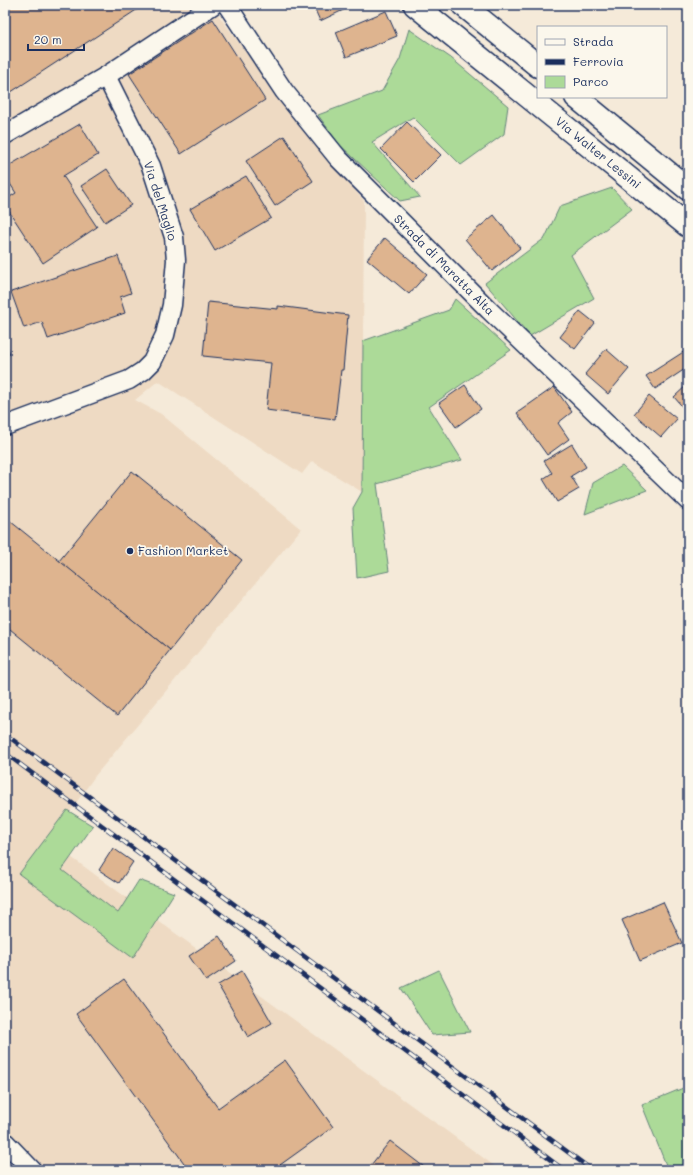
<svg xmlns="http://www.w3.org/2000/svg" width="693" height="1175" font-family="Mali,sans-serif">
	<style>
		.built { fill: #eedac3 }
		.green { fill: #acda98; stroke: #64847b }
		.building { fill: #deb48f; stroke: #1b2f5e }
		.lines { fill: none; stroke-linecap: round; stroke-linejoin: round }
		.minor-casing { stroke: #1b2f5e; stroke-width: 21 }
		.major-casing { stroke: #1b2f5e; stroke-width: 25 }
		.minor { stroke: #fbf7ec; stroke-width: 18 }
		.major { stroke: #fbf7ec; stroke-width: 22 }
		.rail-casing { stroke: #1b2f5e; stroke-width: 4.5 }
		.rail { stroke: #fbf7ec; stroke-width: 3; stroke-dasharray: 9; stroke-linecap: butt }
		.poi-dot { fill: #1b2f5e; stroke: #fbf7ec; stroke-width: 1.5 }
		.labels { text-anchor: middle; stroke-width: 3.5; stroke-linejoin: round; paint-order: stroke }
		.street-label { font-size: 12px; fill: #1b2f5e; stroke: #fbf7ec }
		.poi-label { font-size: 12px; fill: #1b2f5e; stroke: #fbf7ec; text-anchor: start }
	</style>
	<rect width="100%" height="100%" fill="#f5ead9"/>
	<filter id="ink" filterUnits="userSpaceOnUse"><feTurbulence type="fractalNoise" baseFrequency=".025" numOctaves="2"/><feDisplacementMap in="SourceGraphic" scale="8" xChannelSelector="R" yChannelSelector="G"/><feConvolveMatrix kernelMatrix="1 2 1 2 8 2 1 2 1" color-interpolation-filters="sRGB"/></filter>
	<g filter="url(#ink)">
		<polygon class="built" points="5,5 211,5 314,144 364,201 362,492 312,461 302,474 158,381 135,400 161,414 301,529 95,776 49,841 500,1170 30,1170 5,1148"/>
		<g class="green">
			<polygon points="409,29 451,58 508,106 504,134 461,165 413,117 372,142 420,197 400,201 339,144 318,115 382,91 400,59"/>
			<polygon points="612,188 632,209 571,255 594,298 530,336 485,283 545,238 560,206"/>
			<polygon points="455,299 511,350 429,407 462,460 377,484 389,571 357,578 353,508 362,492 363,341 449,310"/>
			<polygon points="622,466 647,490 585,514 593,483"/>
			<polygon points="67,810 93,826 62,870 118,913 139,880 174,893 133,958 19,874"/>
			<polygon points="439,970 470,1032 432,1035 401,988"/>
			<polygon points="688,1086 688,1164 675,1170 668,1170 642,1105"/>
		</g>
		<g class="building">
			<polygon points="5,5 144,5 5,96"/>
			<polygon points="313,5 354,5 320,21"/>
			<polygon points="386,11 397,36 346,57 336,32"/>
			<polygon points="213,19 265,100 181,154 129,74"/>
			<polygon points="407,122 441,155 414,182 381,149"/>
			<polygon points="80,124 98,155 63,176 97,227 43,263 5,205 5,200 16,193 5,176 5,168"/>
			<polygon points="284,136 313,181 275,206 246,161"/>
			<polygon points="107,169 131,205 105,222 81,186"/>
			<polygon points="246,176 271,218 215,251 190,209"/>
			<polygon points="494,215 520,248 492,271 465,239"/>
			<polygon points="385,238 427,274 409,294 367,259"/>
			<polygon points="118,256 131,293 120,297 125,313 48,339 42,322 24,328 11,292"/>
			<polygon points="208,302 278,309 278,306 348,315 343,370 341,370 335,419 266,410 271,363 203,356"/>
			<polygon points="580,311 595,323 575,349 560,337"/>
			<polygon points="5,340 10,354 5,356"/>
			<polygon points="606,349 629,369 608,394 585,374"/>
			<polygon points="688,349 688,367 655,389 646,376"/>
			<polygon points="688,384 688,411 687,412 674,397"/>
			<polygon points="465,385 481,409 456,427 439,403"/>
			<polygon points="554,387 572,412 558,423 569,439 547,455 517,413"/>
			<polygon points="649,396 677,419 661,437 634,414"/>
			<polygon points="572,444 586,467 571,476 579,489 557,502 543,479 552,473 544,461"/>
			<polygon points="132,471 242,560 170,650 59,561"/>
			<polygon points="5,517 170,650 117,716 5,625"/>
			<polygon points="113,848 133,862 119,883 99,870"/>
			<polygon points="663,902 682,943 640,961 622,920"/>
			<polygon points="219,936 236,961 206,981 189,956"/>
			<polygon points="242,971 272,1023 248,1037 218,985"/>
			<polygon points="124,979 218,1108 285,1060 333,1127 273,1170 189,1170 76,1014"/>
			<polygon points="390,1141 428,1170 367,1170"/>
		</g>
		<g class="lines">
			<defs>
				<g id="minor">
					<polyline points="227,5 284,91 338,158 489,310 688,501"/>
					<polyline points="5,135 106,76 213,5"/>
					<polyline points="5,426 129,380 143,371 152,362 165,335 172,305 176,260 174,237 151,166 106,76"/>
					<polyline points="5,1142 32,1170"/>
				</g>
				<g id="major">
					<polyline points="415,5 688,226"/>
					<polyline points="463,5 538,66"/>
					<polyline points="576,97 688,189"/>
				</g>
			</defs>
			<use href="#minor" class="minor-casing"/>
			<use href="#major" class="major-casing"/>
			<use href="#minor" class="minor"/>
			<use href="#major" class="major"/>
			<defs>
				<g id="rail">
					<polyline points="5,734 592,1170"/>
					<polyline points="5,753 564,1170"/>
				</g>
			</defs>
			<use href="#rail" class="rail-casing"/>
			<use href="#rail" class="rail"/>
		</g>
	</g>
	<circle class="poi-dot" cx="130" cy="551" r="4"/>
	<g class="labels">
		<g class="street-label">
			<text transform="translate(598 153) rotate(39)" y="4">Via Walter Lessini</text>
			<text transform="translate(160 201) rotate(72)" y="4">Via del Maglio</text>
			<text transform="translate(444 265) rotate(45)" y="4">Strada di Maratta Alta</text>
		</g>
		<g class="poi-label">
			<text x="138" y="555">Fashion Market</text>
		</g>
	</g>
	<rect width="693" height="1175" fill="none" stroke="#fbf7ec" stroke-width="20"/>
	<rect x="10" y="10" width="673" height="1155" fill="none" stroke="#1b2f5e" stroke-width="1.5" filter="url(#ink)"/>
	<rect x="537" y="26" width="130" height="72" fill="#fbf7ec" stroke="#a1a7b3"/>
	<rect x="545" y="39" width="20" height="6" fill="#fbf7ec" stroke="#a1a7b3"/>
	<text x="573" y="46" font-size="12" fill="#1b2f5e">Strada</text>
	<rect x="545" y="59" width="20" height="6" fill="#1b2f5e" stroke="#a1a7b3"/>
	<text x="573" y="66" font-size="12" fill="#1b2f5e">Ferrovia</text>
	<rect x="545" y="76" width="20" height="12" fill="#acda98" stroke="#a1a7b3"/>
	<text x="573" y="86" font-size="12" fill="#1b2f5e">Parco</text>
	<path d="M28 44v6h56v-6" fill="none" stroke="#1b2f5e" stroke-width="2"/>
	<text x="34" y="44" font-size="12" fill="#1b2f5e" stroke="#fbf7ec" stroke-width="3" paint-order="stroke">20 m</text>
</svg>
